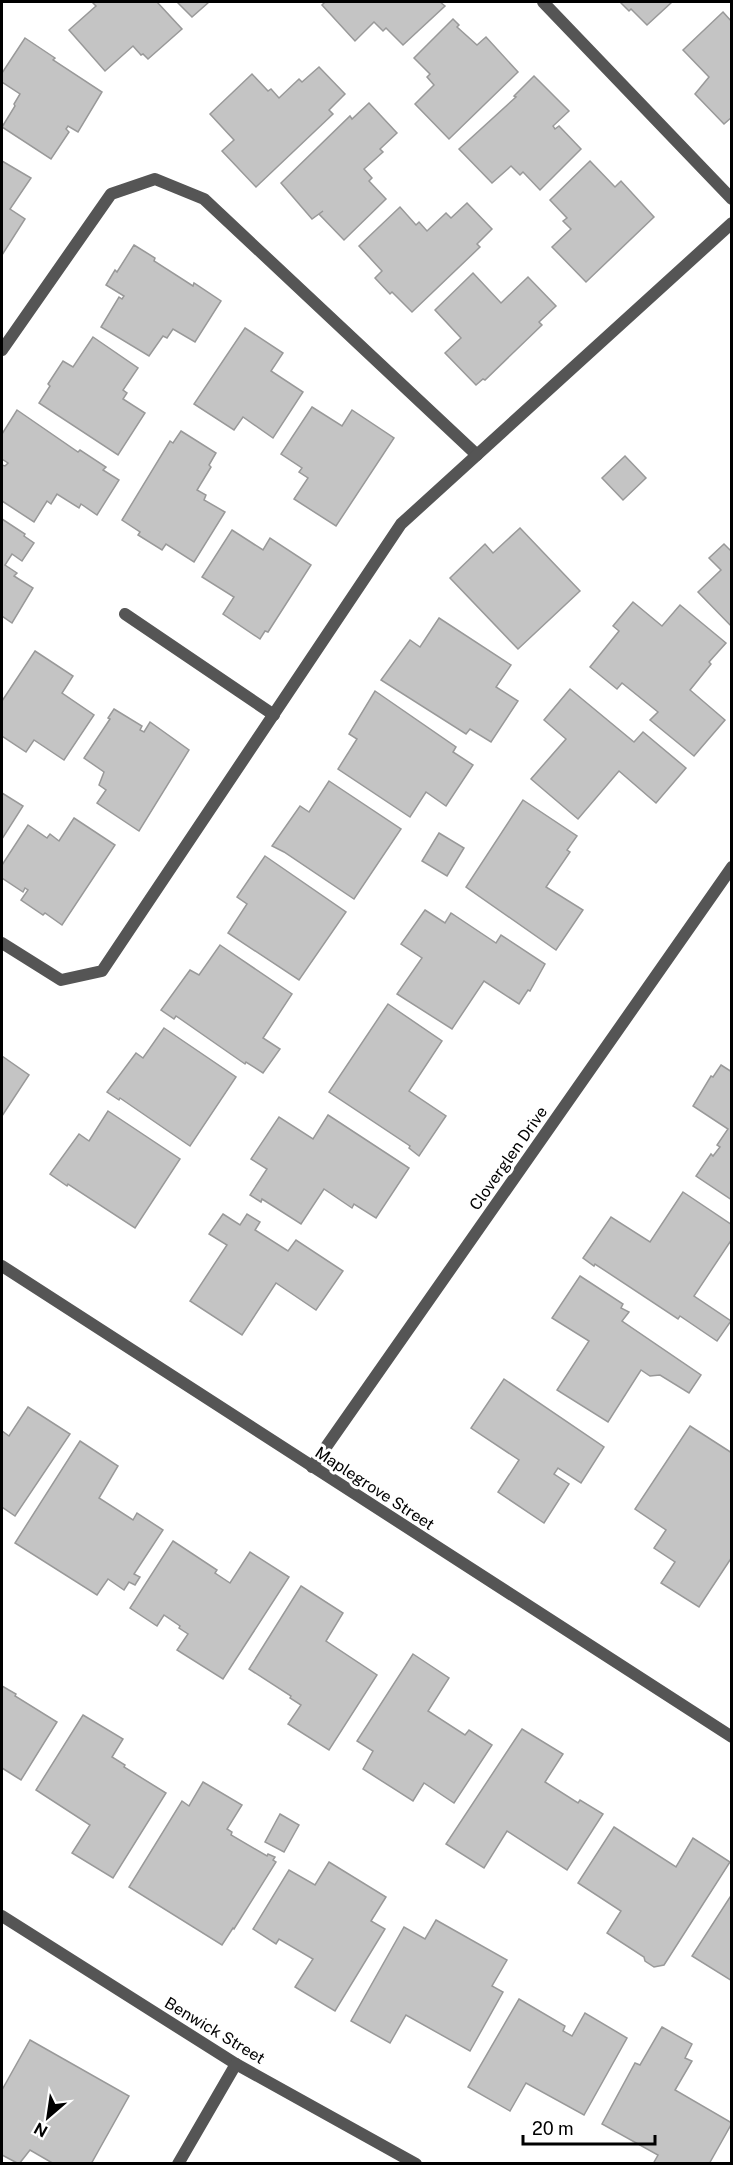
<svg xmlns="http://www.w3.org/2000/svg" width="733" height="2165" font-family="'Public Sans',sans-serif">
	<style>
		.building { fill: #c4c4c4; stroke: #999; stroke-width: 1.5 }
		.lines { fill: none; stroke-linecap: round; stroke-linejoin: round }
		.service { stroke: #555; stroke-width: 12 }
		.minor { stroke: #555; stroke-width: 12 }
		.tertiary { stroke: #555; stroke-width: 12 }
		.labels { text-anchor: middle; stroke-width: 6; stroke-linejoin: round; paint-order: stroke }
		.street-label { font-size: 16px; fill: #000; stroke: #fff }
	</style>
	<rect width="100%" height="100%" fill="#fff"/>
	<g class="building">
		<polygon points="92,2 157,2 182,29 148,59 143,54 141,55 133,46 105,71 69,30 96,6"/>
		<polygon points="177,2 209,2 192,17"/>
		<polygon points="325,2 440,2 445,6 403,45 386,28 383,31 374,22 355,41 322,5"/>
		<polygon points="620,2 672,2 647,25 631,9 629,11"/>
		<polygon points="723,12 732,22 732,117 724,124 695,94 709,77 683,50"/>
		<polygon points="453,19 459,25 457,27 477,45 486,37 518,72 449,139 415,104 434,85 427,77 430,74 414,58"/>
		<polygon points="25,38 55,58 53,60 102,92 78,132 68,126 66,129 69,132 51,159 2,127 15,106 14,104 20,94 2,82 2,73"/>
		<polygon points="319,67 345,94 329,110 333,114 256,187 222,151 234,140 210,114 252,74 268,91 271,89 279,98 299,79 302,82"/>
		<polygon points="534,76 569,111 553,126 555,129 559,126 581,149 540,190 523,172 520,175 511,166 492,183 459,149 516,97 514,96"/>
		<polygon points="369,103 397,133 380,149 383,152 364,169 372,178 369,181 386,199 344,240 319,214 323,211 312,219 281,183 350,116 352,119"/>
		<polygon points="2,161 31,178 10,209 25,219 2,255"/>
		<polygon points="590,161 615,187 621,181 654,217 586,282 552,247 571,229 563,221 567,218 550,200"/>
		<polygon points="467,203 492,229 477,244 480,247 412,312 392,292 390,294 375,278 382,271 359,246 400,207 416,225 419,222 427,231 446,213 451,218"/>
		<polygon points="134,245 155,258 154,261 193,286 194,283 221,301 195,342 173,329 167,338 163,336 149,356 101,327 119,297 122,299 124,296 106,285 115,270 117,272"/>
		<polygon points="473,273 501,303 528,277 556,306 539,322 542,325 485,380 483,379 476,385 445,353 461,338 435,310"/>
		<polygon points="245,328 283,353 271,371 303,392 273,438 243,417 234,430 194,404"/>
		<polygon points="93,337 138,368 123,390 127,393 123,399 145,413 118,455 39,403 50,386 48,384 63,361 73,367"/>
		<polygon points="312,407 342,426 352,410 394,438 336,526 294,499 308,478 299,472 302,468 281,454"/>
		<polygon points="17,410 78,452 80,450 106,467 103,470 119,480 97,515 81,504 79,508 57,494 51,504 47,501 34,522 2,501 2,465 5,466 8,463 2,459 2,434"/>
		<polygon points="181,431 216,453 209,465 211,467 197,490 206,495 204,500 225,512 194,562 166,544 162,550 138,535 140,532 122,520 170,441 173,443"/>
		<polygon points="625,456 646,478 623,500 602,478"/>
		<polygon points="2,519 25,534 24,536 34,543 22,561 12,554 5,565 17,573 14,576 33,588 12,623 2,616"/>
		<polygon points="520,528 580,591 518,649 450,578 485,544 493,553"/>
		<polygon points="232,530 263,550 270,538 311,565 268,632 265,631 260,639 223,614 234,597 202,577"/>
		<polygon points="724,544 732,552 732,627 698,592 721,570 709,558"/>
		<polygon points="633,602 662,626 680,605 726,643 709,662 711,664 690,690 725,720 694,756 650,720 658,712 622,683 617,689 590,667 619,631 613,626"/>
		<polygon points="439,618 511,665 496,687 518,701 491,742 470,729 466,734 381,680 410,640 420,647"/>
		<polygon points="35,651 73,676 62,693 94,715 64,760 34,740 26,752 2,736 2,701"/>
		<polygon points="570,689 634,742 643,732 686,768 656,803 619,771 578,819 531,779 566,739 544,720"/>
		<polygon points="375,691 456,747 453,752 473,765 446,806 426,792 410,817 338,769 357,739 349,734"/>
		<polygon points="114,709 142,726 140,730 144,732 150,722 189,750 139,831 97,803 106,790 99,785 104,772 84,758 110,719 108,718"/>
		<polygon points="329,781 401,829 354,899 284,852 272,846 300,806 309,812"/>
		<polygon points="2,793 23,806 2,839"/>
		<polygon points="523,800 577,836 567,850 570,852 546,887 583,910 556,950 466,887"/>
		<polygon points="74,818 115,845 62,925 45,913 43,915 21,900 28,890 25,888 23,892 2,878 2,865 28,825 47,838 50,834 59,841"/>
		<polygon points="439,833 464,848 447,876 422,861"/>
		<polygon points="265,856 346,912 299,980 228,933 247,904 237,897"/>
		<polygon points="425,910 445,923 451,913 496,943 501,935 545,964 530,991 528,990 519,1004 484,981 452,1029 397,994 422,958 401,944"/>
		<polygon points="220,945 292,994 263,1038 280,1049 263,1073 246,1062 245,1064 176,1016 174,1019 161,1010 190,970 199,975"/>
		<polygon points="388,1004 442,1041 409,1091 446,1116 419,1156 409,1148 410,1146 329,1092"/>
		<polygon points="164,1028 236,1077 190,1146 120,1098 119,1100 107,1092 136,1053 143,1058"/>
		<polygon points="2,1056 29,1075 2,1116"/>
		<polygon points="721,1065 732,1072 732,1200 696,1176 711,1154 713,1156 720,1147 717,1145 728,1129 693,1106 711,1076 713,1077"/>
		<polygon points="108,1111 180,1159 135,1228 68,1184 67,1186 50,1174 79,1134 89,1141"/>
		<polygon points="328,1115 409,1168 376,1218 354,1204 352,1208 324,1189 301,1224 262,1199 261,1202 250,1195 267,1169 251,1159 279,1117 313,1139"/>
		<polygon points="683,1192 732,1225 732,1239 694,1296 731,1321 717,1341 680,1316 678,1319 595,1264 594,1266 583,1258 611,1217 650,1242"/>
		<polygon points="223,1214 240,1225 247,1214 260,1222 255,1230 288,1251 296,1240 343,1271 316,1310 276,1283 242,1335 190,1301 227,1245 209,1234"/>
		<polygon points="580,1276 623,1304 621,1308 629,1312 622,1321 701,1375 689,1393 660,1375 650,1376 641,1370 608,1422 557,1390 589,1341 552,1318"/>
		<polygon points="504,1379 604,1447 581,1483 558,1468 554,1474 569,1484 544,1523 498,1492 519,1460 471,1428"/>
		<polygon points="28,1407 70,1434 15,1516 2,1507 2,1431 9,1436"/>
		<polygon points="690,1426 732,1453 732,1557 699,1607 661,1583 675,1562 654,1548 666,1530 635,1509"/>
		<polygon points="80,1441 118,1466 99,1498 133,1520 137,1513 163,1530 134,1574 140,1577 135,1585 129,1582 124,1590 108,1579 97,1595 15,1543"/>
		<polygon points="173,1541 217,1570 215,1573 230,1583 250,1552 289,1577 223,1679 177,1650 188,1634 179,1628 180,1626 164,1615 157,1626 130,1608"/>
		<polygon points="301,1586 343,1613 326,1641 377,1675 329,1750 288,1724 301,1705 290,1698 291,1696 249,1669"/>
		<polygon points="413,1654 449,1678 428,1711 465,1735 469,1730 492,1745 454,1803 424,1783 413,1801 363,1769 373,1751 357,1741"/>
		<polygon points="2,1686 16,1694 15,1696 57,1722 21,1780 2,1768"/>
		<polygon points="83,1715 123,1739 112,1757 125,1765 124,1767 166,1793 113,1878 72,1853 90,1825 36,1790"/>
		<polygon points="522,1729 563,1754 545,1782 578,1803 580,1800 603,1814 567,1870 507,1831 484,1868 446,1844"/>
		<polygon points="203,1782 242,1805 227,1829 232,1832 231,1835 267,1856 268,1854 275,1857 273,1860 276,1862 234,1929 233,1928 222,1945 129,1887 182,1801 189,1806"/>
		<polygon points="280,1814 299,1825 284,1852 265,1842"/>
		<polygon points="614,1827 676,1867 693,1838 730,1862 664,1965 654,1967 645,1961 644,1957 607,1933 621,1911 578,1883"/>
		<polygon points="329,1862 386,1897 371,1921 385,1929 335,2011 295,1987 313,1959 279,1939 276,1944 253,1929 289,1870 315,1885"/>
		<polygon points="732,1894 732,1981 692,1956"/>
		<polygon points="436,1920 507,1960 492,1986 503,1992 470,2051 406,2015 390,2043 351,2021 404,1927 425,1939"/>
		<polygon points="519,1999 565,2026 563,2031 572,2036 585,2013 627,2038 584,2115 526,2083 510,2111 468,2087"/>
		<polygon points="662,2027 692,2044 685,2058 692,2061 675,2090 732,2123 709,2164 653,2164 658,2155 602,2124 635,2063 640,2065"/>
		<polygon points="30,2040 129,2096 91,2164 54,2164 30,2150 19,2164 2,2155 2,2090"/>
	</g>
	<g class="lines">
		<g class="service">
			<polyline points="543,2 732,199"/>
			<polyline points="2,350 111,194 155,179 204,199 477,455"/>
			<polyline points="125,614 274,715"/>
			<polyline points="2,943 61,980 102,971 401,524 732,223"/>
		</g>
		<g class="minor">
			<polyline points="312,1467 732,867"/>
			<polyline points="2,1916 236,2064 416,2164"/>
			<polyline points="178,2164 236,2064"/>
		</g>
		<polyline class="tertiary" points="2,1266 732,1737"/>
	</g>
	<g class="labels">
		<g class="street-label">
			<text transform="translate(508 1158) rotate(-55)" y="6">Cloverglen Drive</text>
			<text transform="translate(375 1488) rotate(33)" y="6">Maplegrove Street</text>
			<text transform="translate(215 2030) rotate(31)" y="6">Benwick Street</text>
		</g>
	</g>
	<rect width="733" height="2165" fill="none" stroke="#000000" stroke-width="6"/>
	<g transform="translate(48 2117) rotate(209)" stroke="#ffffff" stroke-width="4.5" paint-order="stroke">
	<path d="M0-4.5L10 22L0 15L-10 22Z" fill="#000000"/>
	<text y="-9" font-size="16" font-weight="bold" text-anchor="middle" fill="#000000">N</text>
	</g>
	<path d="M523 2135v9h132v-9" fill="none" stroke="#000000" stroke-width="3"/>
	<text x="532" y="2135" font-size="18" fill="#000000" stroke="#ffffff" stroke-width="4.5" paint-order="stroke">20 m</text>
</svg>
